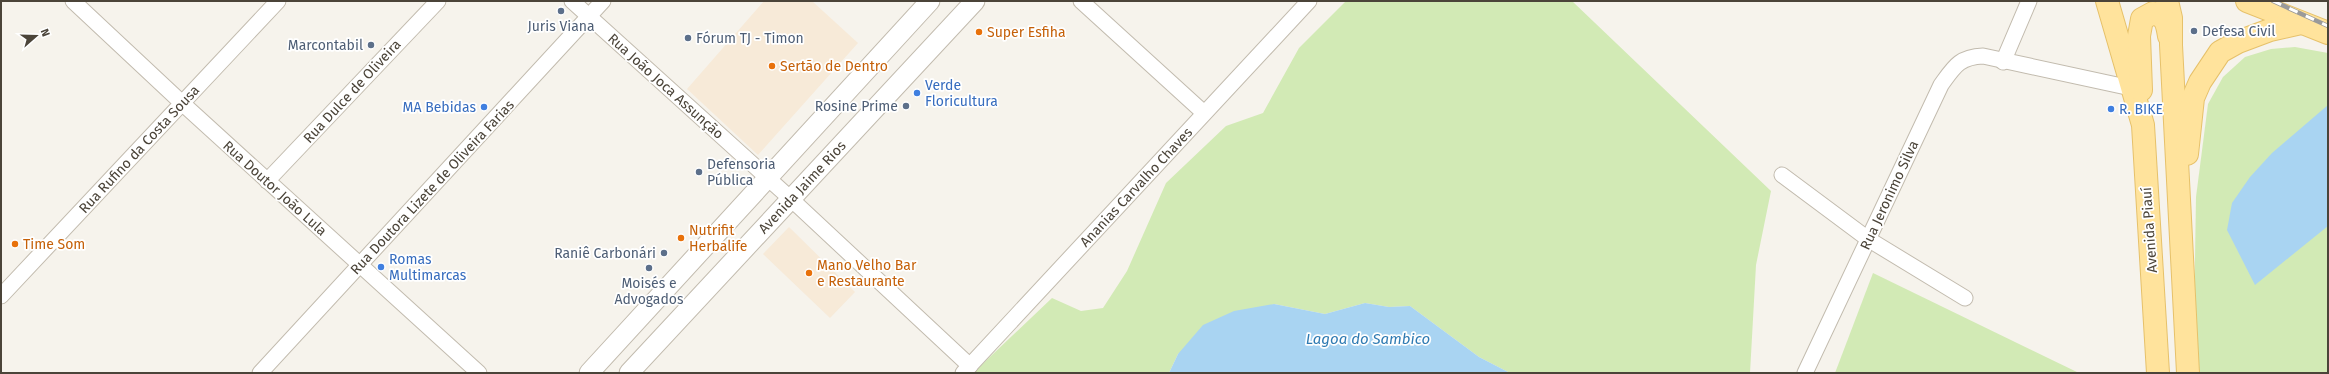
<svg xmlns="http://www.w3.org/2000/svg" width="2329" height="374" font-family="'Fira Sans',sans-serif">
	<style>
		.commercial { fill: #f7ead8 }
		.green { fill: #d2eab5 }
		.water { fill: #a9d4f2 }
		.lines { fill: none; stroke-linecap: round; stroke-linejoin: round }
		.minor-casing { stroke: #c2bbae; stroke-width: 17 }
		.tertiary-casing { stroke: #c2bbae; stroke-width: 21 }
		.primary-casing { stroke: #e6c16a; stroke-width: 24 }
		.minor { stroke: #fff; stroke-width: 15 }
		.tertiary { stroke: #fff; stroke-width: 19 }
		.primary { stroke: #ffe39c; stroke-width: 22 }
		.rail-casing { stroke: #9a9a9a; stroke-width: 4.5 }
		.rail { stroke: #fff; stroke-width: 3; stroke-dasharray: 9; stroke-linecap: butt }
		.service-dot { fill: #5c6f8a; stroke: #fff; stroke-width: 1.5 }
		.food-dot { fill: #e8710a; stroke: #fff; stroke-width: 1.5 }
		.shop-dot { fill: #3f7fe0; stroke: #fff; stroke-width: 1.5 }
		.labels { text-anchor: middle; stroke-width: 3.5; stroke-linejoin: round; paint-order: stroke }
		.service-label { font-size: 14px; fill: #4e5e75; stroke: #fff; text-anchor: start }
		.food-label { font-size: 14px; fill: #c56008; stroke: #fff; text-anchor: start }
		.shop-label { font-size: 14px; fill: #366cbe; stroke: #fff; text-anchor: start }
		.street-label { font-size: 14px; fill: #4b4439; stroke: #fff }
		.water-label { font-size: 15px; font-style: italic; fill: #2e7ab2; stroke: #fff }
	</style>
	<rect width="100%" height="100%" fill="#f6f3ec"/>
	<g class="commercial">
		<polygon points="764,1 812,1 858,43 758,155 687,89"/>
		<polygon points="789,227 855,292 830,318 763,254"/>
	</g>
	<g class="green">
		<polygon points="1346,1 1572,1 1771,191 1756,265 1750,373 1510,373 1479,357 1410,306 1389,307 1365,303 1325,314 1274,304 1178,354 1169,373 973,373 1052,298 1081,311 1103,308 1127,271 1166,183 1226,126 1263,113 1299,48"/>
		<polygon points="2295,47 2328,53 2328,373 2199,373 2194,322 2196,197 2208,104 2223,77 2245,57 2271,49"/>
		<polygon points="1873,273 2079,373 1835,373"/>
	</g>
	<g class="water">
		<polygon points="2328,105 2328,226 2255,285 2227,230 2232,203 2250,177 2272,153"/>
		<polygon points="1365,303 1389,307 1410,306 1479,357 1510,373 1169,373 1178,354 1203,325 1234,311 1274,304 1325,314"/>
	</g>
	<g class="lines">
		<defs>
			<g id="minor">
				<polyline points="73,1 182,103 479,373"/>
				<polyline points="572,1 791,199 970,366"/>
				<polyline points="1081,1 1204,113"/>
				<polyline points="2003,62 2029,1"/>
				<polyline points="1782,175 1868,239 1965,298"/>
				<polyline points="267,181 438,1"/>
				<polyline points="1,296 278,1"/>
				<polyline points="260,373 603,1"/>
				<polyline points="963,373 1309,1"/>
				<path d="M 1805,373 L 1941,85 C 1954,67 1959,57 1983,56 L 2131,88"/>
			</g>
			<g id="tertiary">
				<polyline points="589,373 930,1"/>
				<polyline points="629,373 975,1"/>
			</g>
			<g id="primary">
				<polyline points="2107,1 2143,125 2158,373"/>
				<polyline points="2167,1 2171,18 2171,45 2188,373"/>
				<polyline points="2247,1 2328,33"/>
				<path d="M 2141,90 L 2139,36 L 2142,19 L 2153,13 C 2166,16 2167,24 2169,36"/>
				<polyline points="2187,154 2193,98 2200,82 2220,52 2238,42 2270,30 2301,23"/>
			</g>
		</defs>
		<use href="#minor" class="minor-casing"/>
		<use href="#tertiary" class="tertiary-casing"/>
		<use href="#primary" class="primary-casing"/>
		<use href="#minor" class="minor"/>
		<use href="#tertiary" class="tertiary"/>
		<use href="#primary" class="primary"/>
		<defs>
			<polyline id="rail" points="2273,1 2328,26"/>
		</defs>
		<use href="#rail" class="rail-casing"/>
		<use href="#rail" class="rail"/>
	</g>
	<g class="service-dot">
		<circle cx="561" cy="11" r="4"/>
		<circle cx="2194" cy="31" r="4"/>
		<circle cx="688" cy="38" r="4"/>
		<circle cx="371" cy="45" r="4"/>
		<circle cx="906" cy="106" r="4"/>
		<circle cx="699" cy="172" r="4"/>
		<circle cx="664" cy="253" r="4"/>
		<circle cx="649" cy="268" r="4"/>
	</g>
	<g class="food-dot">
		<circle cx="979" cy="32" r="4"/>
		<circle cx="772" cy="66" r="4"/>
		<circle cx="681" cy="238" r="4"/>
		<circle cx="15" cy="244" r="4"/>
		<circle cx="809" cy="273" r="4"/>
	</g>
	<g class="shop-dot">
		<circle cx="917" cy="93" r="4"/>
		<circle cx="484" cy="107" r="4"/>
		<circle cx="2111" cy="109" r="4"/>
		<circle cx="381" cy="267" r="4"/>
	</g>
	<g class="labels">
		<g class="service-label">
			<text x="561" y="31" text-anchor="middle">Juris Viana</text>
			<text x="2202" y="36">Defesa Civil</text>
			<text x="696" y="43">Fórum TJ - Timon</text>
			<text x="363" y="50" text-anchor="end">Marcontabil</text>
			<text x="898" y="111" text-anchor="end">Rosine Prime</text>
			<text x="707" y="169">Defensoria<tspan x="707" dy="16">Pública</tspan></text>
			<text x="656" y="258" text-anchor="end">Raniê Carbonári</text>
			<text x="649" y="288" text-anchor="middle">Moisés e<tspan x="649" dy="16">Advogados</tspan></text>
		</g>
		<g class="food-label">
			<text x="987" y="37">Super Esfiha</text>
			<text x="780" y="71">Sertão de Dentro</text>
			<text x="689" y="235">Nutrifit<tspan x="689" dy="16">Herbalife</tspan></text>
			<text x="23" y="249">Time Som</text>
			<text x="817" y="270">Mano Velho Bar<tspan x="817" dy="16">e Restaurante</tspan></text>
		</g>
		<g class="shop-label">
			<text x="925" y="90">Verde<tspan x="925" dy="16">Floricultura</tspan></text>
			<text x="476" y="112" text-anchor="end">MA Bebidas</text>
			<text x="2119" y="114">R. BIKE</text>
			<text x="389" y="264">Romas<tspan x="389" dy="16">Multimarcas</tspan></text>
		</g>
		<g class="street-label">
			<text transform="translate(666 86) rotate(42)" y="5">Rua João Joca Assunção</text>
			<text transform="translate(352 91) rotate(-47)" y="5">Rua Dulce de Oliveira</text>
			<text transform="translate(139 149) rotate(-47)" y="5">Rua Rufino da Costa Sousa</text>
			<text transform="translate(432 187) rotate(-47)" y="5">Rua Doutora Lizete de Oliveira Farias</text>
			<text transform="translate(802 187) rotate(-47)" y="5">Avenida Jaime Rios</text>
			<text transform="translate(1136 187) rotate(-47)" y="5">Ananias Carvalho Chaves</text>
			<text transform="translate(275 188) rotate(42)" y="5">Rua Doutor João Lula</text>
			<text transform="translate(1889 195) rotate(-65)" y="5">Rua Jeronimo Silva</text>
			<text transform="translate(2149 230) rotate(-94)" y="5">Avenida Piauí</text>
		</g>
		<g class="water-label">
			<text x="1368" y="344">Lagoa do Sambico</text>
		</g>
	</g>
	<rect width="2329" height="374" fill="none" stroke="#4b4439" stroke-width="4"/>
	<g transform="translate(36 36) rotate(70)" stroke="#ffffff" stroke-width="3" paint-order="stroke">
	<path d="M0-3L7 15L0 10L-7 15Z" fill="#4b4439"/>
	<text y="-6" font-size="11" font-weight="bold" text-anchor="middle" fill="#4b4439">N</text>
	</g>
</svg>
